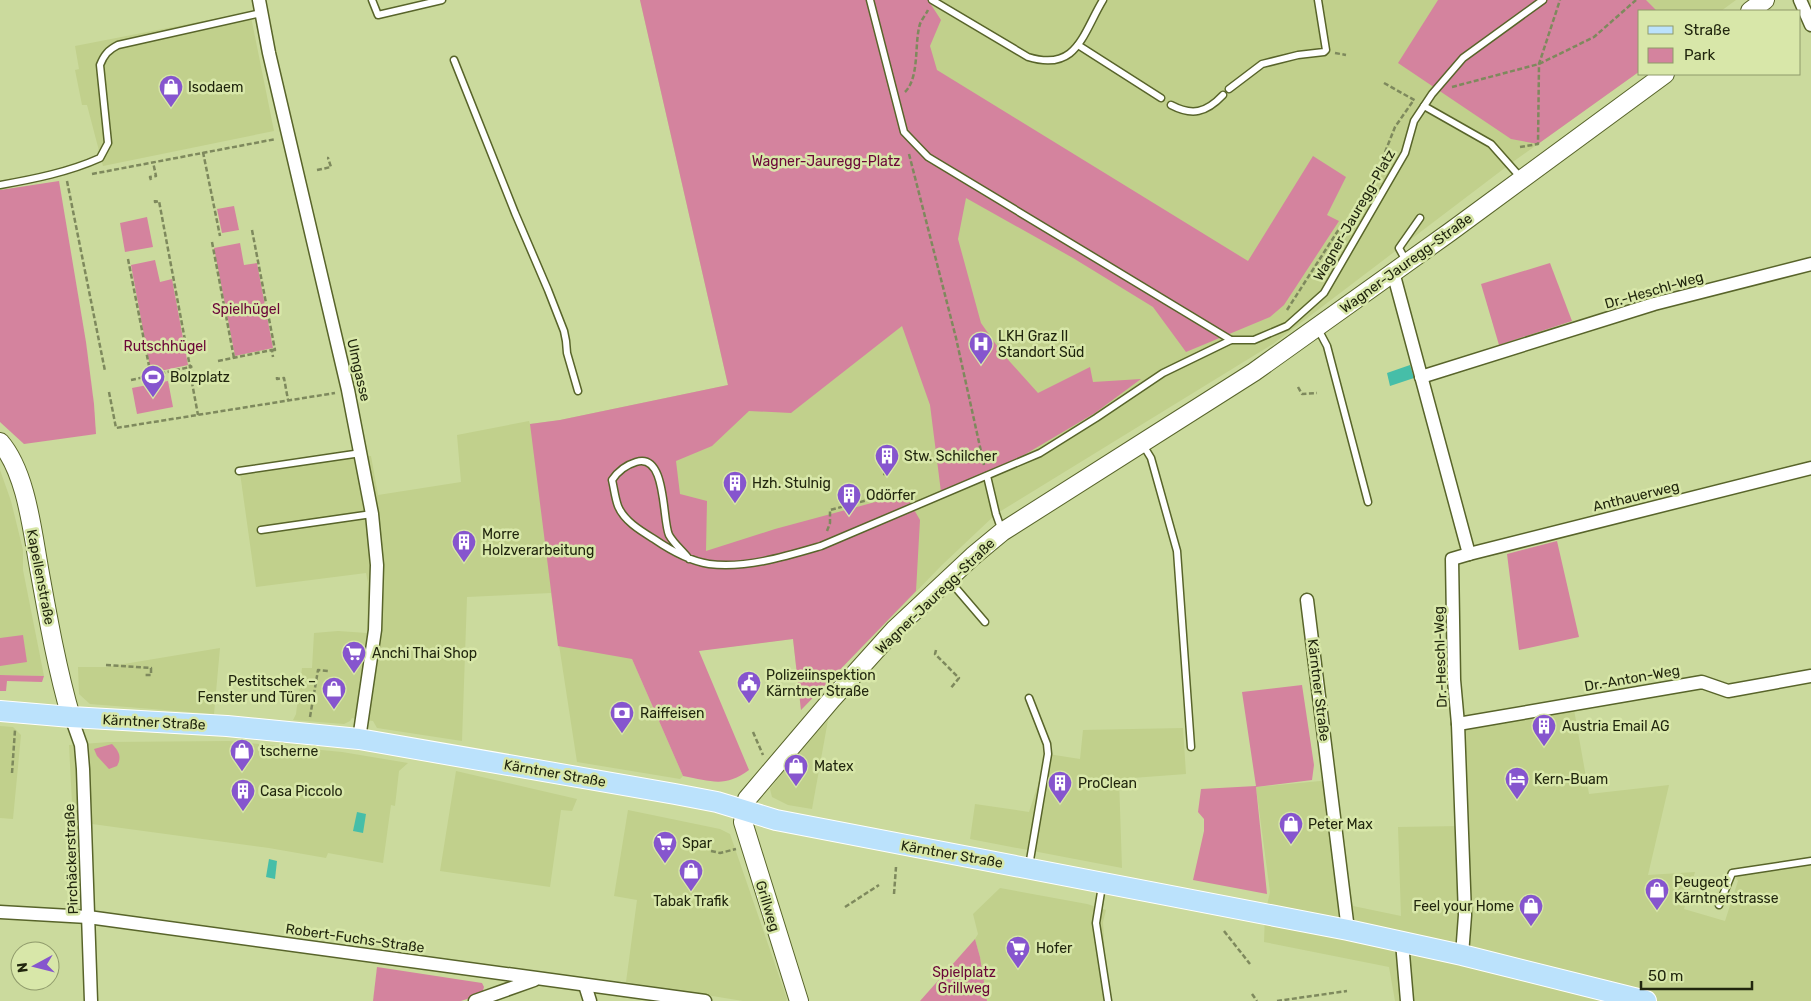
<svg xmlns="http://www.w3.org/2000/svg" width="1811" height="1001" font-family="Rubik,sans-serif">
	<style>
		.built { fill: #c1d08c }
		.green { fill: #d4839e }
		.water { fill: #46bea8 }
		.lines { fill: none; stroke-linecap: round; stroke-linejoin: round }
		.service-casing { stroke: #58642a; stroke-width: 9 }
		.minor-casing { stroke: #58642a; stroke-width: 15 }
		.secondary-casing { stroke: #58642a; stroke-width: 20 }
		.primary-casing { stroke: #fff; stroke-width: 22 }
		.path { stroke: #7e895d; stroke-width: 2.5; stroke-dasharray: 5 2.5; stroke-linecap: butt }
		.service { stroke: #fff; stroke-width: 6 }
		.minor { stroke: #fff; stroke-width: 12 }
		.secondary { stroke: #fff; stroke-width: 18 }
		.primary { stroke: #bbe2fc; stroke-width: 20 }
		.labels { text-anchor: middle; stroke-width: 5; stroke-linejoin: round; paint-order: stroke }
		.poi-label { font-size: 14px; fill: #21260e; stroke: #d8e7a9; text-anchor: start }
		.park-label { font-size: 14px; fill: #6b0738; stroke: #d8e7a9 }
		.street-label { font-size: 14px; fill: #21260e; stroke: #d8e7a9 }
	</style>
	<rect width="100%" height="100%" fill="#cbda9d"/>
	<g class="built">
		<polygon points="640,0 1736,0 1721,11 1640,11 1640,71 1510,164 1273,344 996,514 942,565 801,710 793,639 632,659 683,776 680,779 577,762 551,593 467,597 462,741 377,728 373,721 352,718 350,721 344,724 293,720 296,714 302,668 312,668 314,633 338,631 367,633 368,583 366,573 256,587 240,473 371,456 378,495 461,482 457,435 529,421 530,424 560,420 728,385"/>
		<polygon points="250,12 274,131 103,166 87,105 82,105 75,70 79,69 75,46"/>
		<polygon points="0,470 11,501 23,550 23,570 44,676 0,675"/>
		<polygon points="220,648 214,714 90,704 79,694 78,667 106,667"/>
		<polygon points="1573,704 1589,794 1669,785 1648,875 1695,872 1684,909 1725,921 1738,881 1732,873 1811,861 1811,1001 1395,1001 1389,967 1264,942 1265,914 1270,892 1256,787 1331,780 1353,906 1401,916 1398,827 1461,826 1458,724"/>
		<polygon points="828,720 812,809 788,805 772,797 770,789 785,769"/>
		<polygon points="0,726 13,727 21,735 13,819 0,818"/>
		<polygon points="1183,728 1186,774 1119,779 1122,868 970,839 975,804 1029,812 1048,754 1080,759 1083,730"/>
		<polygon points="229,741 342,752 408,763 399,771 395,806 391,805 383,863 328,853 326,858 269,848 92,824 73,823 69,745 109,742"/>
		<polygon points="456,771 577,799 572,811 561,810 550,887 440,871"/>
		<polygon points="628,810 720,829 730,834 787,999 786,1001 743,1001 626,982 637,900 614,896"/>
		<polygon points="1000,888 1087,904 1106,910 1103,922 1105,957 1111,1001 987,1001 980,957 975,939 978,934 973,914"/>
	</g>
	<g class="green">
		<path d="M 640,0 L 928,0 L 941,20 L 930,46 L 937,70 L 1248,261 L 1313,156 L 1346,177 L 1327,215 L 1339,221 L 1284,305 L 1270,317 L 1186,352 L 1153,307 L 1073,258 L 966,198 L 958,239 L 981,323 L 1002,353 L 1038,393 L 1090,367 L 1093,382 L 1141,379 L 1095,413 L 1024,455 L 941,492 L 930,405 L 902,326 L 791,413 L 749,411 L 712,446 L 676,461 L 680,494 L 707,501 L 706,551 L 775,529 L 905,494 L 920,520 L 916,591 L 801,710 L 793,639 L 699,651 L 749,770 C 725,788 711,781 683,776 L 632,659 L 558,646 L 530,424 L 560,420 L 728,385 Z"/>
		<polygon points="1438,0 1646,0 1657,11 1640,11 1640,71 1538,144 1511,139 1398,63"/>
		<polygon points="59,181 86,342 94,404 96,434 24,444 0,422 0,190"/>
		<polygon points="234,206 239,230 222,233 217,209"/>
		<polygon points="147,217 153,247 125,252 120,223"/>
		<polygon points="240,243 244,265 257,263 273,348 235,356 214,248"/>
		<polygon points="155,260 160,282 172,279 188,365 151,373 131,265"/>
		<polygon points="1550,263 1572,321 1499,345 1481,284"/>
		<polygon points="168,381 173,407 137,414 132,388"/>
		<polygon points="1557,541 1579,637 1519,650 1507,554"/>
		<polygon points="23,635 27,662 0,666 0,638"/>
		<polygon points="0,675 44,676 42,682 7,681 6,691 0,691"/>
		<polygon points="1302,685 1314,765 1312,780 1256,787 1267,894 1193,880 1204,831 1204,819 1198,812 1201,789 1256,786 1242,692"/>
		<path d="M 112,744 C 119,751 122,757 117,766 L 109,769 L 97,756 L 94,749 Z"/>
		<polygon points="975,939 980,957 987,1001 920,1001"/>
		<polygon points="377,967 482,983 484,987 482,994 461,1001 373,1001"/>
	</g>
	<g class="water">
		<polygon points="1410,365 1414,378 1390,386 1387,373"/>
		<polygon points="357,812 366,814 363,833 353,831"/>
		<polygon points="269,859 277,861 275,879 266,877"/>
	</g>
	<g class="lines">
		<defs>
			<g id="service">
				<polyline points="372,0 378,15 442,0"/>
				<polyline points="870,0 904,132 928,157 1231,340"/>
				<path d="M 932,0 L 1028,57 C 1077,72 1082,35 1103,0"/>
				<polyline points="1078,45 1161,98"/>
				<polyline points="454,60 515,213 548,290 564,331 566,341 567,353 578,391"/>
				<polyline points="1229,89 1262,64 1298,55 1324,52 1326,50 1318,0"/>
				<path d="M 1171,105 C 1192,116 1206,113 1223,95"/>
				<polyline points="1424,106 1491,144 1522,179"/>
				<path d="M 0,185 C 34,179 69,172 100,158 L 108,143 L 100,65 C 104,55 108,50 118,45 L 261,13"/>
				<polyline points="1406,261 1399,248 1420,218"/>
				<polyline points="1318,329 1327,346 1368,502"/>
				<polyline points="1143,445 1151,458 1177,551 1191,747"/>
				<polyline points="239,471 361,453"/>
				<polyline points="987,476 996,514 1002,531"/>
				<polyline points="261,530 372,514"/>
				<path d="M 689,559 C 683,551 674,544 669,535 C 662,520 667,452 636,462 C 626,465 618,471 612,480 C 614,488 615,498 618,506 C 624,521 641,531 654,539 C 670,550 690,561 709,564 C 745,569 787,556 821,546 L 1040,453 L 1096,418 L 1163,373 L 1231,340 L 1254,340 L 1287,326 L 1324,293 L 1405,153 L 1414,121 L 1432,94 L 1463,58 L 1543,0"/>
				<polyline points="949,580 985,622"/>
				<polyline points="1029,866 1048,754 1047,744 1029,698"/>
				<polyline points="1102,886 1096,923 1108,1001"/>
				<polyline points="1719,905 1732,873 1811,861"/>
			</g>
			<g id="minor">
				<polyline points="259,0 269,53 348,390 372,514 377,565 375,630 359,739"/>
				<polyline points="1800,0 1811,25"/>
				<polyline points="1393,272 1469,554 1452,559 1454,680 1458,724 1465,915 1462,955"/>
				<polyline points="1421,377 1654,304 1811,264"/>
				<polyline points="1469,554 1811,468"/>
				<polyline points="1307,600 1348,930"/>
				<polyline points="71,717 81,745 83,769 91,1001"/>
				<polyline points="1458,724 1702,682 1728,691 1811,676"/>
				<polyline points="0,912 88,917 705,1001"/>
				<polyline points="1402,942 1407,1001"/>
				<polyline points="585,985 590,1001"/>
				<polyline points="475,1001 534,980"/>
			</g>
			<g id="secondary">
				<polyline points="1750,11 1765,0"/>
				<path d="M 0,442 C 26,472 32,529 39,568 C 48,618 57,669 71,717"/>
				<polyline points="799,1001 743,822 747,799 832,699 895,629 973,556 1002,532 1254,372 1450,232 1665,74"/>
			</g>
			<polyline id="primary" points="0,711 71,717 227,726 359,739 675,794 717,802 776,820 1348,930 1462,955 1646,1001"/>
		</defs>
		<use href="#service" class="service-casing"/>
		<use href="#minor" class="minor-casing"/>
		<use href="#secondary" class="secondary-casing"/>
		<use href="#primary" class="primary-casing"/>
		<g class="path">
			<polyline points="1335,53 1346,55"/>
			<polyline points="1384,83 1416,101"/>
			<polyline points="1452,87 1539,64 1594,37 1636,0"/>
			<path d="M 905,92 C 920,77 914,43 920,24 C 922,19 926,14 928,10"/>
			<polyline points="1520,147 1538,144 1539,64 1560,0"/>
			<polyline points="203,152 220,236"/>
			<polyline points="909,154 956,338 984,465"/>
			<polyline points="317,170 331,167 328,158 327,158"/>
			<polyline points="92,174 276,139"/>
			<polyline points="151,180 150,177 156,176 153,162"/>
			<polyline points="1374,180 1395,127 1413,101"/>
			<polyline points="67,181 105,371"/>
			<polyline points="155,200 155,202 159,201 190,367 193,366"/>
			<polyline points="252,230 275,350 272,350"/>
			<polyline points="212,242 234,358"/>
			<polyline points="128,259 151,376"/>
			<polyline points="1287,310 1339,229 1349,224"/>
			<polyline points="218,361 272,350 273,357"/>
			<polyline points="277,377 277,379 284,378 288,400"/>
			<polyline points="131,380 190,367 190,372 198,415"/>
			<polyline points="1298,387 1302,394 1317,393"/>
			<polyline points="109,392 116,428 335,393"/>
			<polyline points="883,474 887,474"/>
			<polyline points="827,531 830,523 830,510 902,491 913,495"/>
			<polyline points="936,650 935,654 959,678 950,689"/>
			<polyline points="106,665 151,668 151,675 145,675"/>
			<polyline points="310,717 318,670 328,671"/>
			<polyline points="753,732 763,755"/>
			<polyline points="12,773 15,730"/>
			<polyline points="711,851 720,853 736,849"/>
			<polyline points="894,894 896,867"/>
			<polyline points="845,907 879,885"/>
			<polyline points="1224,931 1250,964"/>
			<polyline points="1252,994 1257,1001"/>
			<polyline points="1277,1001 1347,991"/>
		</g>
		<use href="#service" class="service"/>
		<use href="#minor" class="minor"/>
		<use href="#secondary" class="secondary"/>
		<use href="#primary" class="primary"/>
	</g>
	<defs>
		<symbol id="shop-pin" viewBox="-11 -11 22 30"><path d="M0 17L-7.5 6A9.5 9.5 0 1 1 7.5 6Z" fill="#8655ce" stroke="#d8e7a9"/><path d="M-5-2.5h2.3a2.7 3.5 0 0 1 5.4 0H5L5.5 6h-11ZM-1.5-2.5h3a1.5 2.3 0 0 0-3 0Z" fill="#fff"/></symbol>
		<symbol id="hospital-pin" viewBox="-11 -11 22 30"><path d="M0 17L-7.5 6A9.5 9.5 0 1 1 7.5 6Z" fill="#8655ce" stroke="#d8e7a9"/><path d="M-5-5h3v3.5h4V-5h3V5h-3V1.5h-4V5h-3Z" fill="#fff"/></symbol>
		<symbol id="stadium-pin" viewBox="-11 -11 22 30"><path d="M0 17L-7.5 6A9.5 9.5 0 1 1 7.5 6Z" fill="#8655ce" stroke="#d8e7a9"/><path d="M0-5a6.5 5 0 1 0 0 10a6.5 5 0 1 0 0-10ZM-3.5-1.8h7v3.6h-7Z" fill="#fff"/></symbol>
		<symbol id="building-pin" viewBox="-11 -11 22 30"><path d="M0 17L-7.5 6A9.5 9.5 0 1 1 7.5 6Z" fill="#8655ce" stroke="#d8e7a9"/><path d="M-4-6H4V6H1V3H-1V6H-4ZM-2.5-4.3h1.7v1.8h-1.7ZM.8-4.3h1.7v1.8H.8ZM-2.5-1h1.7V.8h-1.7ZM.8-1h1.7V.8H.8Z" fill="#fff"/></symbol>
		<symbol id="supermarket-pin" viewBox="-11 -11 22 30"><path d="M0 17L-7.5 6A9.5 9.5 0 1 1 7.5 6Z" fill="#8655ce" stroke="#d8e7a9"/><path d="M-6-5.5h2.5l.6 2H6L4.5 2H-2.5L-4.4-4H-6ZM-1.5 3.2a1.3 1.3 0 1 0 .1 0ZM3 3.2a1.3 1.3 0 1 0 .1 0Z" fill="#fff"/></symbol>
		<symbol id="civic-pin" viewBox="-11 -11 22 30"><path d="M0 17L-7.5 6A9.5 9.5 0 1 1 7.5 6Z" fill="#8655ce" stroke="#d8e7a9"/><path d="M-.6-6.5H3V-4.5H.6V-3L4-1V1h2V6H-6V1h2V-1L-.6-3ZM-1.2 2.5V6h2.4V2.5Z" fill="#fff"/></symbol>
		<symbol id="bank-pin" viewBox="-11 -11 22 30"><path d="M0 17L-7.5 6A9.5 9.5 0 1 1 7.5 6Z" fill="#8655ce" stroke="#d8e7a9"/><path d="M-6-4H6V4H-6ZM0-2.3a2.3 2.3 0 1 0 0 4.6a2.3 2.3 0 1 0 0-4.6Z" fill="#fff"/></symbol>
		<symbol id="hotel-pin" viewBox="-11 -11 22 30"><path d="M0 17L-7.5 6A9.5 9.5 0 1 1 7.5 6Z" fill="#8655ce" stroke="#d8e7a9"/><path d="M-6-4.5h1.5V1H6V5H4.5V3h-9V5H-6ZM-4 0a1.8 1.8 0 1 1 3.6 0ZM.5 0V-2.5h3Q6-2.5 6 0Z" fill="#fff"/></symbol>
	</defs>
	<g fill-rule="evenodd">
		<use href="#shop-pin" x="157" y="73" width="28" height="38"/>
		<use href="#hospital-pin" x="967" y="330" width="28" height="38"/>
		<use href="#stadium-pin" x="139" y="363" width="28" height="38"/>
		<use href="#building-pin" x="873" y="442" width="28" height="38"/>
		<use href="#building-pin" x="721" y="469" width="28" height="38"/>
		<use href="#building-pin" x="835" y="481" width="28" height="38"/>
		<use href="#building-pin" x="450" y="528" width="28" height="38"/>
		<use href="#supermarket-pin" x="340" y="639" width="28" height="38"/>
		<use href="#civic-pin" x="735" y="669" width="28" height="38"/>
		<use href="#shop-pin" x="320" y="675" width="28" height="38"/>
		<use href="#bank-pin" x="608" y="699" width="28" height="38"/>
		<use href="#building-pin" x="1530" y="712" width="28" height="38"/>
		<use href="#shop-pin" x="228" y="737" width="28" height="38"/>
		<use href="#shop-pin" x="782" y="752" width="28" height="38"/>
		<use href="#hotel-pin" x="1503" y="765" width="28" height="38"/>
		<use href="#building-pin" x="1046" y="769" width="28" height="38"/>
		<use href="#building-pin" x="229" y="777" width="28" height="38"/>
		<use href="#shop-pin" x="1277" y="810" width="28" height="38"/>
		<use href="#supermarket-pin" x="651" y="829" width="28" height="38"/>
		<use href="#shop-pin" x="677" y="857" width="28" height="38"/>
		<use href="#shop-pin" x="1643" y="876" width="28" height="38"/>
		<use href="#shop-pin" x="1517" y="892" width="28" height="38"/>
		<use href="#supermarket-pin" x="1004" y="934" width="28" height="38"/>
	</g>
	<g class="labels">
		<g class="poi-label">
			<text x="188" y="92">Isodaem</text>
			<text x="998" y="341">LKH Graz II<tspan x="998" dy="16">Standort Süd</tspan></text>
			<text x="170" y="382">Bolzplatz</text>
			<text x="904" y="461">Stw. Schilcher</text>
			<text x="752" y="488">Hzh. Stulnig</text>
			<text x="866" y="500">Odörfer</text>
			<text x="482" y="539">Morre<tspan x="482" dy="16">Holzverarbeitung</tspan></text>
			<text x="372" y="658">Anchi Thai Shop</text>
			<text x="766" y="680">Polizeiinspektion<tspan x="766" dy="16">Kärntner Straße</tspan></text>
			<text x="316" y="686" text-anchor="end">Pestitschek –<tspan x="316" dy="16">Fenster und Türen</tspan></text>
			<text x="640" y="718">Raiffeisen</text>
			<text x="1562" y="731">Austria Email AG</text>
			<text x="260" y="756">tscherne</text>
			<text x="814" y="771">Matex</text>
			<text x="1534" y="784">Kern-Buam</text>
			<text x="1078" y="788">ProClean</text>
			<text x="260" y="796">Casa Piccolo</text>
			<text x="1308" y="829">Peter Max</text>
			<text x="682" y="848">Spar</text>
			<text x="1674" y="887">Peugeot<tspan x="1674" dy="16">Kärntnerstrasse</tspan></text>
			<text x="691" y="906" text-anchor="middle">Tabak Trafik</text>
			<text x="1514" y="911" text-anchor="end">Feel your Home</text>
			<text x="1036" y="953">Hofer</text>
		</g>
		<g class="park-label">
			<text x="826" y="166">Wagner-Jauregg-Platz</text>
			<text x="246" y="314">Spielhügel</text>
			<text x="165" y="351">Rutschhügel</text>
			<text x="964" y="977">Spielplatz<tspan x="964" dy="16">Grillweg</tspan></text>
		</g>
		<g class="street-label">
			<text transform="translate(1354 215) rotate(-60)" y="5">Wagner-Jauregg-Platz</text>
			<text transform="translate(1406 263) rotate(-36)" y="5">Wagner-Jauregg-Straße</text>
			<text transform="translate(1654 290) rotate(-16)" y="5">Dr.-Heschl-Weg</text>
			<text transform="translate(359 370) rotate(77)" y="5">Ulmgasse</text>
			<text transform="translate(1636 496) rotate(-14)" y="5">Anthauerweg</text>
			<text transform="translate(41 577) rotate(79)" y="5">Kapellenstraße</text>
			<text transform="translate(935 596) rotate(-44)" y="5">Wagner-Jauregg-Straße</text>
			<text transform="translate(1440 657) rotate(-92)" y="5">Dr.-Heschl-Weg</text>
			<text transform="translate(1632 678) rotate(-10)" y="5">Dr.-Anton-Weg</text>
			<text transform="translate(1319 690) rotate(83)" y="5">Kärntner Straße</text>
			<text transform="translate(154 722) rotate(3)" y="5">Kärntner Straße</text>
			<text transform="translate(555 773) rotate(10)" y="5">Kärntner Straße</text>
			<text transform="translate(952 854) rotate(10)" y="5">Kärntner Straße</text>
			<text transform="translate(71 859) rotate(-92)" y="5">Pirchäckerstraße</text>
			<text transform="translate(768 906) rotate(73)" y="5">Grillweg</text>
			<text transform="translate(355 938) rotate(8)" y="5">Robert-Fuchs-Straße</text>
		</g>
	</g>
	<rect x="1638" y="10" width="162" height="65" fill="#d8e7a9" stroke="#8f9a6b"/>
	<rect x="1648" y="26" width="25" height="8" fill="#bbe2fc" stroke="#8f9a6b"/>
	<text x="1684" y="35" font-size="15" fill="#21260e">Straße</text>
	<rect x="1648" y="48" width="25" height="15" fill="#d4839e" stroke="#8f9a6b"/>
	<text x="1684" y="60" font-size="15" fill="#21260e">Park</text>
	<g transform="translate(35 966) rotate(263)"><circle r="24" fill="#d8e7a9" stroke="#8f9a6b"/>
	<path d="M0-4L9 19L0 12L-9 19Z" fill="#8655ce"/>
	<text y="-8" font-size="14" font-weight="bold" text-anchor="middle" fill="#21260e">N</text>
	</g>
	<path d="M1641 981v8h111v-8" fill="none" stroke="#21260e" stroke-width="2.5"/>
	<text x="1648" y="981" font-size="15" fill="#21260e" stroke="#d8e7a9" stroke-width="4" paint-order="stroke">50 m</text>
</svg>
